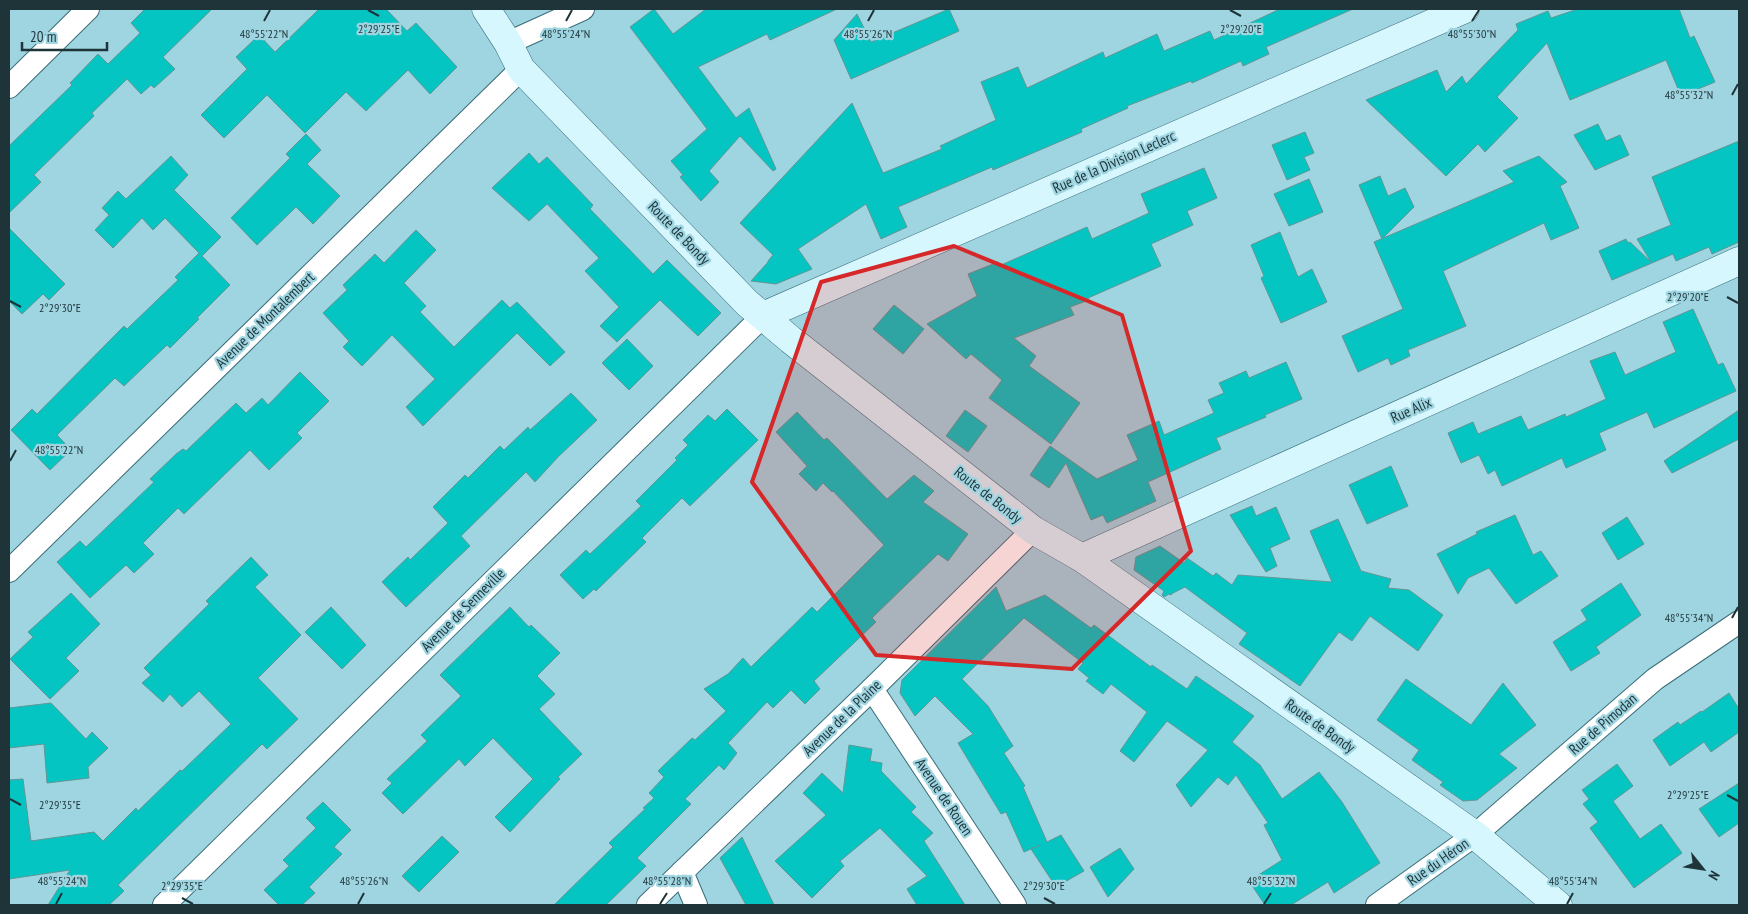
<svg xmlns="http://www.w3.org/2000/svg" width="1748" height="914" font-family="'PT Sans Narrow',sans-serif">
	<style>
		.building { fill: #05c5c2; stroke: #609795 }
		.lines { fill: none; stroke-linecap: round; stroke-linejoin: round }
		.street-casing { stroke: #3a6e79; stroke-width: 24 }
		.secondary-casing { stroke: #3a6e79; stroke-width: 29 }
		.street { stroke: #fff; stroke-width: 22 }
		.secondary { stroke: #d6f7fe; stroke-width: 28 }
		.marked { fill: #d62828; fill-opacity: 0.2; stroke: #d62828; stroke-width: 4; stroke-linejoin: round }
		.ticks { fill: none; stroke: #1e3439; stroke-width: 2 }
		.labels { text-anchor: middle; stroke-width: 4.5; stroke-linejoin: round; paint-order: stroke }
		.street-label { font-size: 15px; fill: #1e3439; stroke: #9fd5e1 }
		.ticks-label { font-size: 12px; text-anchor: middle; fill: #1e3439; stroke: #9fd5e1; stroke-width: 4.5; stroke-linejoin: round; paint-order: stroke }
	</style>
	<rect width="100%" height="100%" fill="#9fd5e1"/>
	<g class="building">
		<polygon points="145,9 212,9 163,57 175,69 154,88 151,85 141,94 127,79 92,113 94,116 34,175 41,182 9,213 9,146 72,85 70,83 98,54 108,64 140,33 131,23"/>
		<polygon points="319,9 386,9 407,31 416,23 457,67 430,94 408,70 366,111 346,92 305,133 267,95 224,138 201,115 247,69 236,57 259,35 275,52"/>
		<polygon points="654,9 673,34 706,9 837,9 770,40 767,34 698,67 736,118 749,108 776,169 773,171 740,136 709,171 719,182 701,201 680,177 683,175 671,161 707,129 630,27"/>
		<polygon points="949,9 959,31 851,79 834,40 857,14 871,42"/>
		<polygon points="1280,9 1353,9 1266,47 1269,54 1243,66 1241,61 1192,83 1191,81 1127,106 1128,108 1081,129 1082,132 993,170 992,167 898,207 907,227 881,239 866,204 798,249 812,269 776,284 751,281 768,262 768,261 773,255 740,223 852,103 883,173 942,149 940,146 996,120 981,82 1018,67 1027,88 1103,52 1105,58 1157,34 1164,51 1210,31 1214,40"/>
		<polygon points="1578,9 1679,9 1690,38 1694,36 1715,82 1681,96 1666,60 1570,100 1547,43 1497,97 1518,118 1485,152 1478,144 1446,176 1366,100 1437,70 1446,92 1462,76 1466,84 1518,30 1516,24 1548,11 1551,18"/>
		<polygon points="1598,124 1606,141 1620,135 1629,155 1595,170 1574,135"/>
		<polygon points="1305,132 1314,153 1304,157 1310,170 1287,180 1272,145"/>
		<polygon points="306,134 321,150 307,164 340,196 313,224 296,207 257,245 231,218 290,158 286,154"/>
		<polygon points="1739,141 1739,242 1712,254 1709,247 1676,261 1673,254 1612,280 1599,251 1626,239 1628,243 1630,242 1651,262 1637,239 1671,225 1652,177"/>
		<polygon points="529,153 539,164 547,157 593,205 590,209 653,274 667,260 721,313 698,336 660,300 617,342 600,326 619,307 585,271 599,258 547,204 529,221 492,188"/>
		<polygon points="171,156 188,175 174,190 221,237 202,256 230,285 197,318 199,319 170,348 167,345 124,386 115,378 57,435 71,450 50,470 11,430 32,409 37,414 124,326 127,329 178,280 175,277 199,253 165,218 153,230 142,218 113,248 95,230 109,215 102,208 118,191 126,199"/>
		<polygon points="1539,156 1567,182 1560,186 1579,228 1551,240 1544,223 1443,271 1466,326 1408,350 1410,356 1391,365 1388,358 1358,372 1342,336 1403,309 1374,242 1514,182 1503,171"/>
		<polygon points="1204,168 1217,198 1187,211 1193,225 1151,244 1161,266 1088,298 1089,300 1070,307 1074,315 1014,338 1036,356 1029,366 1080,403 1051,444 989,398 1002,380 971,354 966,359 927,324 977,296 968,274 998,262 999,266 1087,227 1092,239 1149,213 1141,194"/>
		<polygon points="1380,176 1388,196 1405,188 1414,207 1382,239 1359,185"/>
		<polygon points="1309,179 1323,212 1289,226 1274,194"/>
		<polygon points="9,228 65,284 49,300 43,294 22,314 9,301"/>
		<polygon points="416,230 436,250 404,283 426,306 420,312 454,347 502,300 510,308 517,302 565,352 550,366 517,333 423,426 406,407 435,379 392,335 362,366 343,347 349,341 323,313 347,290 343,285 375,254 384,263"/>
		<polygon points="1280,232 1298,277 1312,269 1327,302 1281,323 1261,278 1264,276 1251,245"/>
		<polygon points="894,305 924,329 903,354 873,329"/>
		<polygon points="1693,309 1718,365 1723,363 1736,391 1654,428 1647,412 1599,433 1606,450 1566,468 1562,458 1502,486 1495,470 1488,474 1479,455 1461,463 1448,433 1473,422 1478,434 1521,416 1528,430 1565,414 1566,417 1606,399 1590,361 1615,352 1625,375 1676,352 1663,322"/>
		<polygon points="627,339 653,366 629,390 602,363"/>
		<polygon points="1286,362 1302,399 1265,415 1266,417 1216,438 1221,449 1148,482 1156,501 1107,523 1103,515 1091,520 1066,463 1049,488 1030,475 1050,446 1097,479 1138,460 1127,435 1159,421 1164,435 1214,413 1208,400 1224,393 1219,383 1246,371 1249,378"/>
		<polygon points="300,372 329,401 297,433 302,438 269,470 250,450 184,514 178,508 143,543 154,554 134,573 126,565 90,598 57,562 80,541 86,547 154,482 150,479 176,454 183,449 186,451 236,403 246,413 262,398 268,405"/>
		<polygon points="571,393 597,420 558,457 535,482 526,472 461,536 470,546 406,607 382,582 408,557 410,560 448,523 433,507 465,475 468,478 500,446 504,450 528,427 530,430"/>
		<polygon points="727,409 758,440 690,506 682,498 642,538 646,542 596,591 594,589 583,599 560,575 586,550 590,554 641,506 636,501 677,460 675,458 688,445 683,440 708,415 715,421"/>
		<polygon points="965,410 987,426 968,452 946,436"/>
		<polygon points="1739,410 1739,439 1672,473 1664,461"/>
		<polygon points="797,412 824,440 827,438 887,499 914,475 934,491 923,502 968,534 948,561 938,554 872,618 876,622 814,681 820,689 805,704 791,690 773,708 767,702 728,743 737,753 724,770 719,765 685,799 691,804 637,858 646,866 606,905 554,905 613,847 609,843 645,809 643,808 654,798 649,793 664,777 658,771 692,738 695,740 726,711 704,689 728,674 743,658 751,667 812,607 817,612 884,545 833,491 832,492 823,483 816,491 799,474 807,466 776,432"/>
		<polygon points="1391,466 1408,506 1367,524 1349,485"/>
		<polygon points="1252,506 1256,516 1276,507 1290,539 1270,548 1277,566 1266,572 1230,515"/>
		<polygon points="1515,515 1533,555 1541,551 1558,576 1516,604 1489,568 1468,578 1458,594 1437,554 1477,534 1476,532"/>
		<polygon points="1627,517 1644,544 1618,560 1602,533"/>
		<polygon points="1338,519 1361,571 1391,579 1388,588 1409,590 1443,615 1418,651 1370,616 1352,641 1339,632 1300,686 1239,644 1247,633 1185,587 1173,593 1171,595 1169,594 1164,597 1162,595 1164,591 1134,570 1136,557 1160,546 1184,563 1187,558 1213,576 1216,573 1232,585 1238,575 1332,582 1310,531"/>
		<polygon points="251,557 268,575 255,587 301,635 258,678 298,719 267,749 262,744 118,885 124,891 109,905 48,905 70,870 9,879 9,780 23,779 31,841 94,832 103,841 136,808 138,811 180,770 182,771 231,724 199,691 182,707 170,694 163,702 142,683 151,675 144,668 209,604 206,601"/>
		<polygon points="1621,583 1641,615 1596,647 1600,653 1571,671 1553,642 1587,620 1581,610"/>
		<polygon points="996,587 1006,611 1045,595 1091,628 1094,625 1151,667 1152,665 1187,689 1196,676 1254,716 1232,742 1260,765 1282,799 1319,772 1342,802 1380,863 1334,893 1328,882 1291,905 1265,905 1249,881 1282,860 1264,825 1268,823 1236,775 1228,785 1218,777 1191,807 1176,785 1208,750 1167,721 1134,762 1120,751 1147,712 1111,684 1103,694 1086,681 1089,678 1078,669 1083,663 1024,618 962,679 988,706 1013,746 1004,753 1025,786 1023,787 1047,842 1061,835 1084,871 1056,887 1031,849 1040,845 1024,852 1006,812 1001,814 958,743 973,734 935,696 915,716 900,693 902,680"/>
		<polygon points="71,593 100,624 66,658 79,671 50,699 10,659 33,637 28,632"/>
		<polygon points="331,607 366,645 342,669 305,632"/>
		<polygon points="510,607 529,627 531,625 560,653 537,676 555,694 539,709 582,754 558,777 560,779 510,832 495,817 533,779 493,738 465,766 459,759 403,814 382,793 392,783 387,779 427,741 421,735 461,696 440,675"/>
		<polygon points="1406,679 1471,725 1503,683 1536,725 1499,754 1517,768 1477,800 1463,801 1440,785 1443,782 1412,760 1419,750 1377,720"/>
		<polygon points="1729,693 1739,709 1739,732 1711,752 1704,742 1670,766 1653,740 1678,722 1680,725 1701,711 1702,712"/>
		<polygon points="51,703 86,739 92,732 108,748 88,767 89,778 47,783 44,744 9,748 9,708"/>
		<polygon points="849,745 872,749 870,761 882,763 881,771 916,807 911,812 933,833 924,841 965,905 917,905 907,889 927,876 880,828 840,861 844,866 812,898 775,861 826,815 803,793 822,773 843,793"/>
		<polygon points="1617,764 1633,786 1613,801 1640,839 1661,824 1682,853 1634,888 1590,828 1598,822 1583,804 1589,799 1582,790"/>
		<polygon points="1739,783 1739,823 1719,837 1699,809"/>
		<polygon points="323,802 351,830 334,847 342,854 309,887 315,893 302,905 279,905 264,890 289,866 283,860 316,828 306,818"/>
		<polygon points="442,836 459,852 419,892 402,876"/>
		<polygon points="742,837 774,905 746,905 720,858"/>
		<polygon points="1120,848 1134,869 1108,897 1090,867"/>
	</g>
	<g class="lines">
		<defs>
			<g id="street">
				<polyline points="508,43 583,9"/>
				<polyline points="9,87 88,9"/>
				<polyline points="9,571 521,69"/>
				<polyline points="872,689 1015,905"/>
				<polyline points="682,872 696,905"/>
				<polyline points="164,905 763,316"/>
				<polyline points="648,905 872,689 1033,530"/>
				<polyline points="1377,905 1475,835 1655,679 1739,622"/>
			</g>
			<g id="secondary">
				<polyline points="486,9 508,43 521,69 747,303 791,340 1033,530 1082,558 1475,835 1558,905"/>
				<polyline points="763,316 1465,9"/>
				<polyline points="1082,558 1739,261"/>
			</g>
		</defs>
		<use href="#street" class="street-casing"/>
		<use href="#secondary" class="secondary-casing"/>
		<use href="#street" class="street"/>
		<use href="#secondary" class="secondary"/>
	</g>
	<path class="marked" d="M 954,246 L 1122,315 L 1191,551 L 1072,669 L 876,655 L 752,482 L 821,282 Z"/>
	<path class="ticks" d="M 368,10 L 379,16M 1230,10 L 1241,16M 264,21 L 270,10M 566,21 L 572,10M 868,21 L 874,10M 1472,21 L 1479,10M 1732,95 L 1738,84M 1727,297 L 1738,303M 10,301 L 21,307M 10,461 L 16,450M 1732,618 L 1738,607M 1727,795 L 1738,801M 10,799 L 21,805M 182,898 L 193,904M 1044,898 L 1055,904M 56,904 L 62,893M 358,904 L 364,893M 660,904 L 667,893M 1264,904 L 1271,893M 1567,904 L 1573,893"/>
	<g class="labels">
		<g class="street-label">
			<text transform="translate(1114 162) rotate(-24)" y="5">Rue de la Division Leclerc</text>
			<text transform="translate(679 233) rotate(46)" y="5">Route de Bondy</text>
			<text transform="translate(265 320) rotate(-44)" y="5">Avenue de Montalembert</text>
			<text transform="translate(1411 410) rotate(-24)" y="5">Rue Alix</text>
			<text transform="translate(988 495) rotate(38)" y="5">Route de Bondy</text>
			<text transform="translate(463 610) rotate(-45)" y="5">Avenue de Senneville</text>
			<text transform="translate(842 718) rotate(-44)" y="5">Avenue de la Plaine</text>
			<text transform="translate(1603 724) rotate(-41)" y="5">Rue de Pimodan</text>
			<text transform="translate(1320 726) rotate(35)" y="5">Route de Bondy</text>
			<text transform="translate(944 797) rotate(56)" y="5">Avenue de Rouen</text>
			<text transform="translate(1438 862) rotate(-35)" y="5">Rue du Héron</text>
		</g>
	</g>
	<g class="ticks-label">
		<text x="379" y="33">2°29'25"E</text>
		<text x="1241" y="33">2°29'20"E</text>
		<text x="264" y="38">48°55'22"N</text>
		<text x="566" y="38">48°55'24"N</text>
		<text x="868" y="38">48°55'26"N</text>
		<text x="1472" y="38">48°55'30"N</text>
		<text x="1689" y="99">48°55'32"N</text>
		<text x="1688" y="301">2°29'20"E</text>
		<text x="60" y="312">2°29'30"E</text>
		<text x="59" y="454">48°55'22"N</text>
		<text x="1689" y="622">48°55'34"N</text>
		<text x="1688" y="799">2°29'25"E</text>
		<text x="60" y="809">2°29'35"E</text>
		<text x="62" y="885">48°55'24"N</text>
		<text x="364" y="885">48°55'26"N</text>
		<text x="667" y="885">48°55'28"N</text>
		<text x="1271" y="885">48°55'32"N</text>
		<text x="1573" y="885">48°55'34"N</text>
		<text x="182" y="890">2°29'35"E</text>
		<text x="1044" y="890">2°29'30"E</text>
	</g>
	<rect width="1748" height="914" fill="none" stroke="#1e3439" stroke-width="20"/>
	<g transform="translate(1703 869) rotate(120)" stroke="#9fd5e1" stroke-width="4" paint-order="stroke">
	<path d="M0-4L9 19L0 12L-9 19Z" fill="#1e3439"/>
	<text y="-8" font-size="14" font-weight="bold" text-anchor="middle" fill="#1e3439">N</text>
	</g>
	<path d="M22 42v8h85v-8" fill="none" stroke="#1e3439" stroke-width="2.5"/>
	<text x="30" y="42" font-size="15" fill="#1e3439" stroke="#9fd5e1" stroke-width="4" paint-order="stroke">20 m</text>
</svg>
